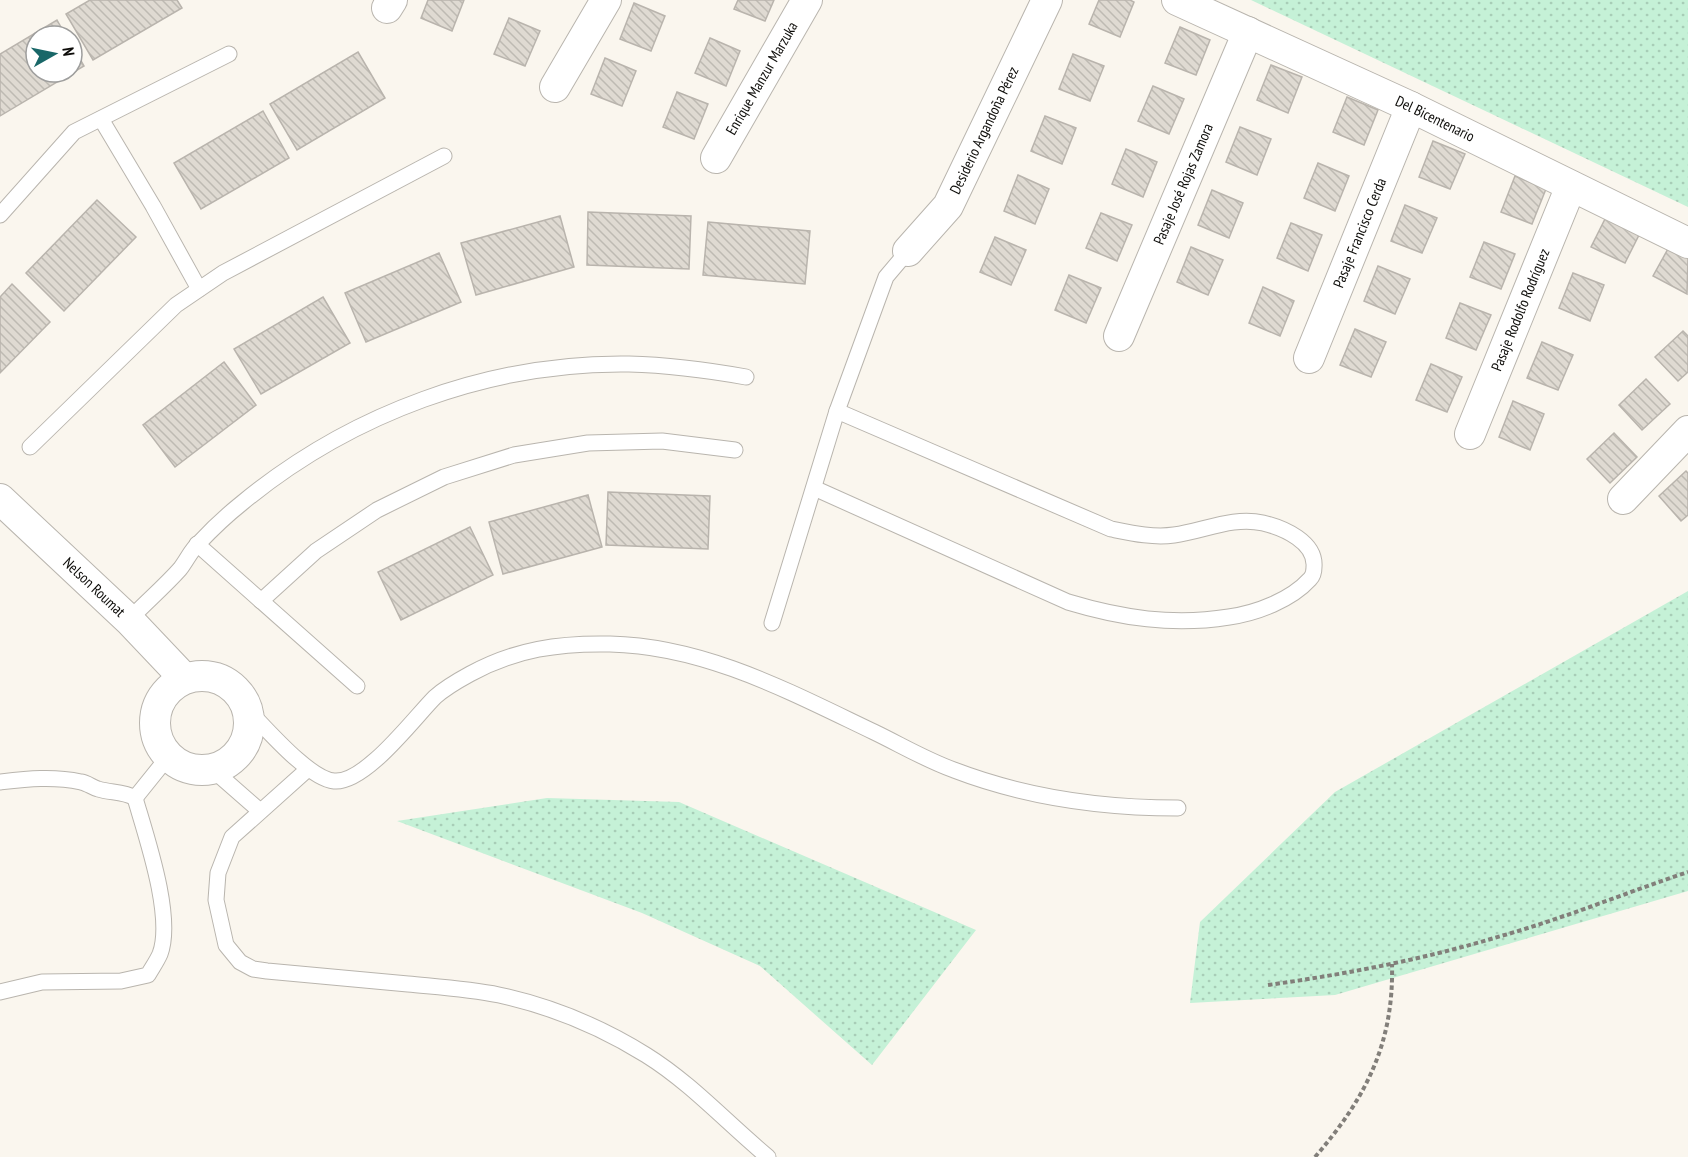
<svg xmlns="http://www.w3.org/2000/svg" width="1688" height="1157" font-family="'PT Sans Narrow',sans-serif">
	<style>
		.grass { fill: url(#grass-dots) }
		.building { fill: url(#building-back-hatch); stroke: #b9b4ad; stroke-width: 1.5 }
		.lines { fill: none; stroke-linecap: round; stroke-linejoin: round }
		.lane-casing { stroke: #b9b5ae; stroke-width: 17 }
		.street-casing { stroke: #b9b5ae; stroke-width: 32 }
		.path { stroke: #827f7a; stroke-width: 4; stroke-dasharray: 4.5 3; stroke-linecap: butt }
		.lane { stroke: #fff; stroke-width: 15 }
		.street { stroke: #fff; stroke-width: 30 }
		.labels { text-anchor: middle; stroke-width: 4.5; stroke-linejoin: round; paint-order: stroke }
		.street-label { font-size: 15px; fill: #0d0c09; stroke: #fff }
	</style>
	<defs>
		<pattern id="grass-dots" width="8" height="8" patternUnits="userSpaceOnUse" patternTransform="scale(1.5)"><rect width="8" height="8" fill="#c5f1d7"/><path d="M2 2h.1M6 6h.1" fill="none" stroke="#a8cdb7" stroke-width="1.8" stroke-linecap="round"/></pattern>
		<pattern id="building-back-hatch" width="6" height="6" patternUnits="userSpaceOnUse" patternTransform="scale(1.5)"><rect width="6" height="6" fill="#dfdad2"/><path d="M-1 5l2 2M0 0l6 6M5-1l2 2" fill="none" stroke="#bebab3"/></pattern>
	</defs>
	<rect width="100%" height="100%" fill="#faf6ee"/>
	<g class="grass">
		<polygon points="1251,0 1688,0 1688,207"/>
		<polygon points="1688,591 1688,891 1335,995 1190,1003 1200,922 1335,792"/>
		<polygon points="547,798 679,802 976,930 872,1065 760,966 642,913 397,821"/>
	</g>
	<g class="building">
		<polygon points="90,0 177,0 182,8 93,60 66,14"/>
		<polygon points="428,0 464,0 452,31 421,18"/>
		<polygon points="738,0 774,0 765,21 734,9"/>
		<polygon points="1099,0 1130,0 1134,2 1120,37 1089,24"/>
		<polygon points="634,3 665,16 651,51 620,39"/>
		<polygon points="509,18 540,31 525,66 494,54"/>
		<polygon points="57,20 66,36 36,36 36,72 72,72 72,45 84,66 0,116 0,54"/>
		<polygon points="1180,27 1210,40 1196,75 1165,63"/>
		<polygon points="710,38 740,51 726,86 695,73"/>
		<polygon points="358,52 385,98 297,150 270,104"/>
		<polygon points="1073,54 1104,66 1090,101 1059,89"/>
		<polygon points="605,58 636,71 622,106 591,94"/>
		<polygon points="1271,65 1302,77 1288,113 1257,100"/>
		<polygon points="1153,86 1184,99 1169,134 1138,121"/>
		<polygon points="677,92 708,104 694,139 663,127"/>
		<polygon points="1347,97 1378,110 1364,145 1333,132"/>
		<polygon points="263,111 289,158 201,209 174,163"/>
		<polygon points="1045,116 1076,128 1062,164 1031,151"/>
		<polygon points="1240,127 1271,139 1257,175 1226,162"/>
		<polygon points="1433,141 1465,154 1450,189 1419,177"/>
		<polygon points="1126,149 1157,162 1143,197 1112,184"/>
		<polygon points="1318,163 1349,176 1335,211 1304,198"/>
		<polygon points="1018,175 1049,189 1035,224 1004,211"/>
		<polygon points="1515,176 1546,189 1532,224 1501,212"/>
		<polygon points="1212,190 1243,203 1229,238 1198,225"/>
		<polygon points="97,200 136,237 64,311 26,273"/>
		<polygon points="1405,205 1437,218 1422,253 1391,241"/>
		<polygon points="588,212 691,216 689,269 587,265"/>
		<polygon points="1101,213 1132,225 1117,261 1086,248"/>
		<polygon points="560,216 574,267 476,295 461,243"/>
		<polygon points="1606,217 1640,233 1625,263 1591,247"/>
		<polygon points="708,222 810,231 805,284 703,275"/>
		<polygon points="1291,223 1322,235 1308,271 1277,258"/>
		<polygon points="995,237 1026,250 1011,285 980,272"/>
		<polygon points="1484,242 1515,254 1501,289 1470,277"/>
		<polygon points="1191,247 1223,260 1208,295 1177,282"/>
		<polygon points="1669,247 1688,257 1687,294 1653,276"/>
		<polygon points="439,253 461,302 366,342 345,293"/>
		<polygon points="1378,266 1410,279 1395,314 1364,301"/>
		<polygon points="1573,273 1604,285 1590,321 1559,308"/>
		<polygon points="1069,275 1101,288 1086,323 1055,310"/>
		<polygon points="12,284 50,322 0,373 0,297"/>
		<polygon points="1263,287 1294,301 1280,336 1249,323"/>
		<polygon points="323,297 350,343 261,394 234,349"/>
		<polygon points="1460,303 1491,315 1476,350 1446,338"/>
		<polygon points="1355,329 1386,342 1371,377 1340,365"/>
		<polygon points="1683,331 1688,336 1688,372 1678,381 1655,357"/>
		<polygon points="1542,342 1573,355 1558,390 1527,378"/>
		<polygon points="224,362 256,405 175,467 143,425"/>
		<polygon points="1431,364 1462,377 1447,412 1416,400"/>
		<polygon points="1646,379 1670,404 1642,430 1619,405"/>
		<polygon points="1513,401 1544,414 1530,450 1499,437"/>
		<polygon points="1614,433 1637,457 1610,483 1587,459"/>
		<polygon points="1686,471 1688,473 1688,515 1681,521 1659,496"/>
		<polygon points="608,492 710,496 708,549 606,545"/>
		<polygon points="588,495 602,547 503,574 489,522"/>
		<polygon points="470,527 493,575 401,620 378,572"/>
	</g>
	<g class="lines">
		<defs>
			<g id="lane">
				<polyline points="101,119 153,206 199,289"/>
				<polyline points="0,215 74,132 229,54"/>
				<polyline points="30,447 176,305 223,273 444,156"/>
				<path d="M 814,488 L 1068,602 C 1121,618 1173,626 1229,617 C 1257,613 1291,600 1310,579 C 1313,576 1314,571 1314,567 C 1316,542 1284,528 1263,523 C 1233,516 1204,531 1174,535 C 1153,538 1131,533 1111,529 L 837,411"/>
				<polyline points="197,544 357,686"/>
				<polyline points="261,601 316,551 377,510 444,477 514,455 588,443 662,441 735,450"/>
				<path d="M 129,620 C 145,603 164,587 180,569 C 187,560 191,550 199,543 C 212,529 227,515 242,503 C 350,414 489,362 629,364 C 668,365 707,370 746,377"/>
				<polyline points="772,623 837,411 886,277 908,251"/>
				<path d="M 247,709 C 265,727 309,779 334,781 C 365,784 414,718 435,697 C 445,688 459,680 470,674 C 516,649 559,643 610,644 C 705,646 790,692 874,732 C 901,745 926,760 954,770 C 1027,798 1100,808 1178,808"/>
				<polyline points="212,769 260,811"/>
				<path d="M 308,769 L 232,837 L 218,873 L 216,900 L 226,945 L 240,962 L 253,969 L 267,971 C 314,975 361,980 408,984 C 438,987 469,989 499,995 C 550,1006 601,1027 646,1055 C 691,1083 727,1123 768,1157"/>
				<path d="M 0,782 C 27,779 53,776 81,782 C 87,783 92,787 98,789 C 111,793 123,791 135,798 L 168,757"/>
				<path d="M 0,992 L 42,982 L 121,981 L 148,975 C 152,968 157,961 160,954 C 174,917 146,836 135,798"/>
			</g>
			<g id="street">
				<path id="s1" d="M 1177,0 L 1411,107 L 1688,243"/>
				<polyline points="387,8 392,0"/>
				<polyline points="555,87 606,0"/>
				<path id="s2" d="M 716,158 L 807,0"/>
				<path id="s3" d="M 908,251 L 948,206 L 1047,0"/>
				<path id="s4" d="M 1119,336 L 1248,32"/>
				<path id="s5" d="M 1309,358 L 1411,107"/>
				<path id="s6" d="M 1470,434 L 1571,186"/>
				<path id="s7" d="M 0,499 L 129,620 L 184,678"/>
				<polyline points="1623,499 1688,431"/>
				<circle cx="202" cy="723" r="47"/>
			</g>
		</defs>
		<use href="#lane" class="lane-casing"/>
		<use href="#street" class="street-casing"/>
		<g class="path">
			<path d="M 1268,985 C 1347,974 1425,959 1501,936 C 1565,918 1625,893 1688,872"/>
			<path d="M 1315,1157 C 1366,1098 1394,1043 1392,964"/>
		</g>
		<use href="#lane" class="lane"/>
		<use href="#street" class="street"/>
	</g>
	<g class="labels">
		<g class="street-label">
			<text dy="5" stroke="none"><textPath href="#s2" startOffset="92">Enrique Manzur Marzuka</textPath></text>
			<text dy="5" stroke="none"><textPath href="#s1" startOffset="284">Del Bicentenario</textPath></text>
			<text dy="5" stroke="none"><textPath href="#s3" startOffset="144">Desiderio Argandoña Pérez</textPath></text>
			<text dy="5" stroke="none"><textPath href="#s4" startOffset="165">Pasaje José Rojas Zamora</textPath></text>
			<text dy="5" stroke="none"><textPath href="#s5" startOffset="135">Pasaje Francisco Cerda</textPath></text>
			<text dy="5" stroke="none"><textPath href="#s6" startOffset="134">Pasaje Rodolfo Rodríguez</textPath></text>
			<text dy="5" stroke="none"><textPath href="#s7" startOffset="129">Nelson Roumat</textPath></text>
		</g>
	</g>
	<g transform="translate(54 54) rotate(81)"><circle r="28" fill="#ffffff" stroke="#9e9e9d" stroke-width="1.5"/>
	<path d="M0-4.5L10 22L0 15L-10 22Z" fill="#196768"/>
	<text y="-9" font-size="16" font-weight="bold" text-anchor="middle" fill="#0d0c09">N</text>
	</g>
</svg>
